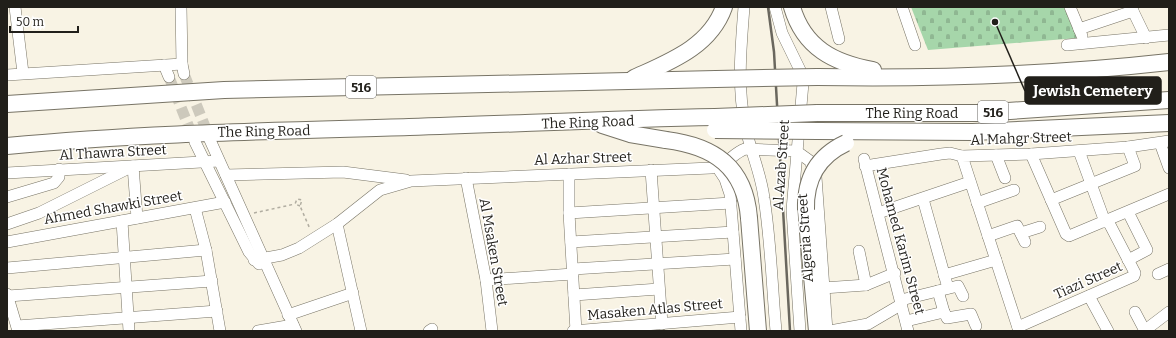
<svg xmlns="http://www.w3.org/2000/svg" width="1176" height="338" font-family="Bitter,serif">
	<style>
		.cemetery { fill: url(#cemetery-stones) }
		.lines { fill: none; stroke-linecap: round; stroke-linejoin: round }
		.minor-tunnel { stroke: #cdc9bc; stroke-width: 11; stroke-dasharray: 11 5.5; stroke-linecap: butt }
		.minor-casing { stroke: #787466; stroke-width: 12 }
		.highway-casing { stroke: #787466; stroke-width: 18 }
		.path { stroke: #b1ada1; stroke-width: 1.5; stroke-dasharray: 3 3; stroke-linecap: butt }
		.minor { stroke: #fff; stroke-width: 11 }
		.highway { stroke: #fff; stroke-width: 16 }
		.rail { stroke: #6a675e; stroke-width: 2.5 }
		.highway-bridge-casing { stroke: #787466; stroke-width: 18; stroke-linecap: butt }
		.highway-bridge { stroke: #fff; stroke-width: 16 }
		.labels { text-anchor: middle; stroke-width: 3; stroke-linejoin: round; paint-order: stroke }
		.shield { fill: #fff; stroke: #64625f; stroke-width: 1 }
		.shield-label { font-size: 13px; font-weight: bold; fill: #211f1a }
		.street-label { font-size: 14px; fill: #211f1a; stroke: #fff }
		.leader { fill: none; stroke: #211f1a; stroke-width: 1.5 }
		.callout-dot { fill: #211f1a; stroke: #fff; stroke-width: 1.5 }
		.callout { fill: #211f1a; stroke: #211f1a; stroke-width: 1.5 }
		.callout-label { font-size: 15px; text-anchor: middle; font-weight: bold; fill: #fff }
	</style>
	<defs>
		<pattern id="cemetery-stones" width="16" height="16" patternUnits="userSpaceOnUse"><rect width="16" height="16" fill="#a6d6aa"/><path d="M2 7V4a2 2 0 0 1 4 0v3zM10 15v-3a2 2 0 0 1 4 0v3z" fill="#8fb792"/></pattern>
	</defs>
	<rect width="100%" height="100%" fill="#f8f3e4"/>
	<polygon class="cemetery" points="911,7 1066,7 1078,38 928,50"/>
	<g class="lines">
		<g class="minor-tunnel">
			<polyline points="184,74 210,139"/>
			<polyline points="169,77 194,140"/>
		</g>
		<defs>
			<g id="minor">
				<polyline points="15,7 23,73"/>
				<polyline points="181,7 182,64 184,74"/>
				<path d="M 744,7 C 741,47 737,85 745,125 C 750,150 761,173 764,198 C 771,242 772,287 776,331"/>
				<polyline points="775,7 782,33 800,70 803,83 792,210 800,331"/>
				<polyline points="831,7 839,39"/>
				<polyline points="902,7 915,45"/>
				<polyline points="1070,7 1082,36"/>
				<polyline points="1131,7 1146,38"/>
				<polyline points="1079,29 1133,11"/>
				<polyline points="1067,45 1169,35"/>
				<polyline points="164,65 169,77"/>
				<polyline points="7,75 182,64"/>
				<polyline points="210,140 296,331"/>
				<polyline points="195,142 249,252 259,264"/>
				<polyline points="1160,143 1169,168"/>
				<polyline points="1079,151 1105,222"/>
				<polyline points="1031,154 1066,234 1069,236 1169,194"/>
				<polyline points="996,155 1005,178"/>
				<polyline points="864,159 908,331"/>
				<polyline points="865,166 941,154 950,153 962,156"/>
				<polyline points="717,167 725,179 730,194 741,331"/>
				<polyline points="651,170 662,324"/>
				<polyline points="7,173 219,161"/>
				<polyline points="569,174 569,213 576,331"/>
				<polyline points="226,175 343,172 406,180"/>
				<polyline points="466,178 486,280 492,331"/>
				<polyline points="7,197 54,183 59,177 59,169"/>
				<polyline points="923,199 948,288"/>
				<polyline points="1051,200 1135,166 1128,147"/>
				<polyline points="977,203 1014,190"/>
				<polyline points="195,208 206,250 220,331"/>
				<polyline points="569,213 731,203"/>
				<polyline points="878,213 970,182"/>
				<polyline points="122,221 129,331"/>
				<polyline points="7,224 39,213 133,166 137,218"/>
				<polyline points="337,224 361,331"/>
				<polyline points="1021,233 1040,227"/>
				<polyline points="988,236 1017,226 1025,242"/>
				<polyline points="7,242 225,202"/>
				<polyline points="571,242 733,232"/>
				<polyline points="859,251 866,285"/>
				<path d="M 254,260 L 282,255 L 299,248 L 337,224 L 380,190 L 411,181 L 711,168 C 728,166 731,154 745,149 L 796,151 L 810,161 L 816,177 L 827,331"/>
				<polyline points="1128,260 1147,250 1128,212"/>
				<polyline points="7,268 206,250"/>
				<polyline points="573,269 735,259"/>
				<polyline points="1158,274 1169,269"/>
				<polyline points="944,275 996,260"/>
				<polyline points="486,280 573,274"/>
				<polyline points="823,288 866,285 895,273"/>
				<polyline points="938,291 944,312"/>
				<polyline points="7,294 18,331"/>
				<polyline points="574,295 659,289"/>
				<polyline points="8,296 212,281"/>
				<polyline points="1089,296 1108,331"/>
				<polyline points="901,300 958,286 963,296"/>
				<polyline points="1135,312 1145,331"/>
				<polyline points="288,315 353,293"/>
				<polyline points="906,321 944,312 947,318 971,314 976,326"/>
				<polyline points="17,326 217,311"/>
				<polyline points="1018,327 1134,276 1135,273 1108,221"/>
				<polyline points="258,331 293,325"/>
				<polyline points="429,331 432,329"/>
				<polyline points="573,331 740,317"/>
				<polyline points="830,331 868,324 902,304"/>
				<polyline points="1019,331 962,156 1031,154 1128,147 1169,141"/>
				<polyline points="1144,331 1169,312"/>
			</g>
			<g id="highway">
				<path d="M 792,7 C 804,48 834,63 873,70"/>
				<path d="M 817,77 C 935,79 1052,75 1169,62"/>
				<path d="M 634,78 C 669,62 710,47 724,7"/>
				<polyline points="7,104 224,90 716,79"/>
				<polyline points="817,113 980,113 1169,100"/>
				<polyline points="602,125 630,134 666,140"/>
				<polyline points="818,131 973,132 1169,123"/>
				<path d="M 7,146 C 141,133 274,131 409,127 C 511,124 613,119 715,117"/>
				<polyline points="806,210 817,331"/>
				<polyline points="749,218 758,331"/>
			</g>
		</defs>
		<use href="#minor" class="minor-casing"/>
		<use href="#highway" class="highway-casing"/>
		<g class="path">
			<polyline points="300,206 295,204 297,199 302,200 300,206 310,229"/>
			<polyline points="254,213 295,204"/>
		</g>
		<use href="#minor" class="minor"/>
		<use href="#highway" class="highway"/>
		<polyline class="rail" points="768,7 774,52 790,331"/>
		<defs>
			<g id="highway-bridge">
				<polyline points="716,79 817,77"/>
				<polyline points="715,117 817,113"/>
				<polyline points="715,130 818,131"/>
				<path d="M 666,140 C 714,146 745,167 749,218"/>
				<path d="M 806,210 C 805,179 818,156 846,143"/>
			</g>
		</defs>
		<use href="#highway-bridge" class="highway-bridge-casing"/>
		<use href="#highway-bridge" class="highway-bridge"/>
	</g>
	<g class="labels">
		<g class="shield">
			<rect x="346" y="76" width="30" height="22" rx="3"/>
			<rect x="978" y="101" width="30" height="22" rx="3"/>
		</g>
		<g class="shield-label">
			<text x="361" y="92">516</text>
			<text x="993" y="117">516</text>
		</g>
		<g class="street-label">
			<text x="912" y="118">The Ring Road</text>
			<text transform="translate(588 122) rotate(-2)" y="5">The Ring Road</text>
			<text transform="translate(264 131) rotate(-1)" y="5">The Ring Road</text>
			<text transform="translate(1021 138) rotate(-2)" y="5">Al Mahgr Street</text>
			<text transform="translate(113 152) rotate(-3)" y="5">Al Thawra Street</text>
			<text transform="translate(583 158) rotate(-2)" y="5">Al Azhar Street</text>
			<text transform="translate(781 165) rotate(-86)" y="5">Al Azab Street</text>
			<text transform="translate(113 207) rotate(-10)" y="5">Ahmed Shawki Street</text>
			<text transform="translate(805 238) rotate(-94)" y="5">Algeria Street</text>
			<text transform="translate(901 241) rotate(75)" y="5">Mohamed Karim Street</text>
			<text transform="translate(494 252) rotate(80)" y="5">Al Msaken Street</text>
			<text transform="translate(1088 280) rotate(-24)" y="5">Tiazi Street</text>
			<text transform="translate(655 309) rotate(-5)" y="5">Masaken Atlas Street</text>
		</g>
	</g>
	<path class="leader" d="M995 22L1025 91"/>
	<circle class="callout-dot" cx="995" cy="22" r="4"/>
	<rect class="callout" x="1025" y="77" width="136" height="27" rx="4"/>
	<g class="callout-label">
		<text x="1093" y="96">Jewish Cemetery</text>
	</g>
	<rect width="1176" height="338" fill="none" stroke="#211f1a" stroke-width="16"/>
	<path d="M10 26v6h68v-6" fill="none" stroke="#211f1a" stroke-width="2"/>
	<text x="16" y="26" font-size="12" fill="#211f1a" stroke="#ffffff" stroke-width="3" paint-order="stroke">50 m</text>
</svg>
